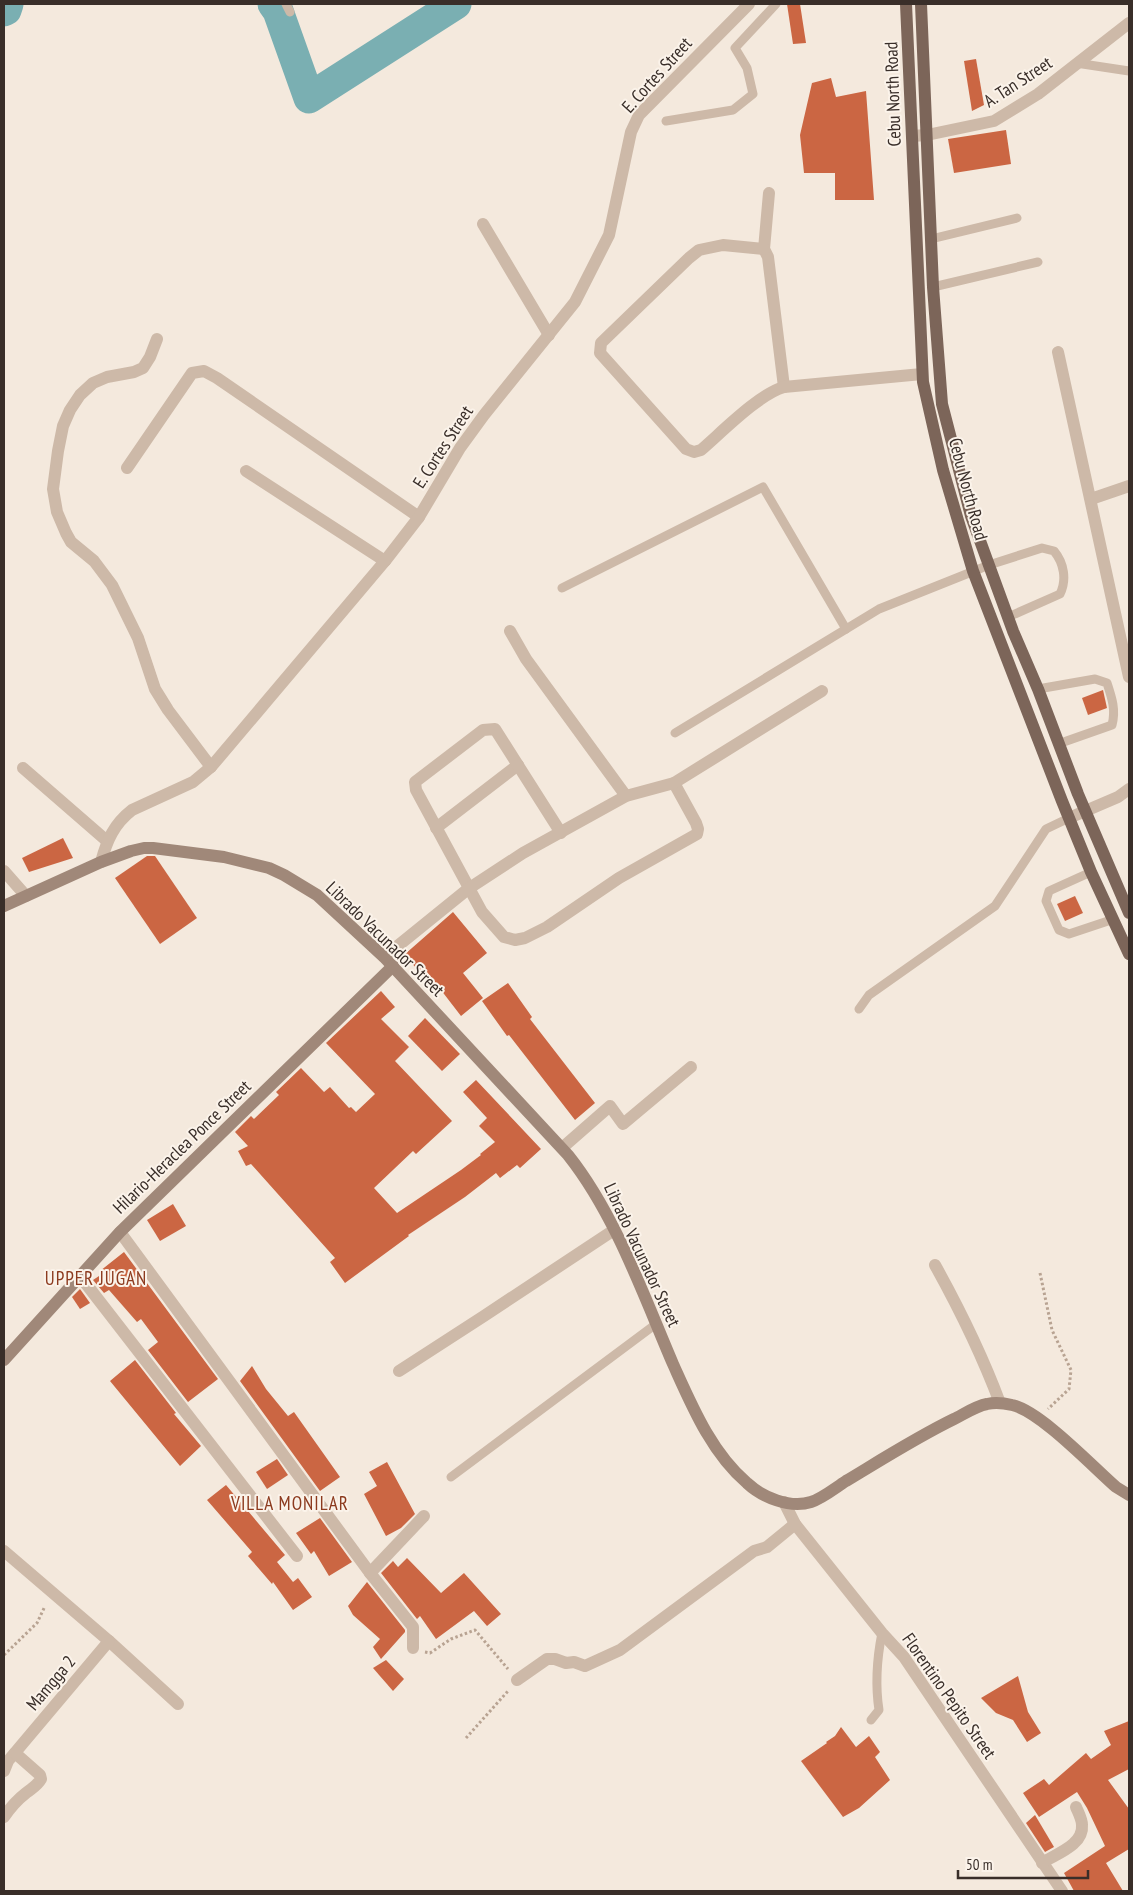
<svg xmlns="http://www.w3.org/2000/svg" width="1133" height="1895" font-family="'PT Sans Narrow',sans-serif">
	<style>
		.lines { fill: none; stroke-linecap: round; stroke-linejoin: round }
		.river { stroke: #7aafb2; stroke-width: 31 }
		.building { fill: #cb6643 }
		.path { stroke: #b8a392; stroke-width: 3; stroke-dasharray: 2.5 2.5; stroke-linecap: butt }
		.lane { stroke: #cdb9a8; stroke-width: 9 }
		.street { stroke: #cdb9a8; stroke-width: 12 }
		.secondary { stroke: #a08879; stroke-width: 12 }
		.primary { stroke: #7c6559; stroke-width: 12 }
		.labels { text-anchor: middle; stroke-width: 4; stroke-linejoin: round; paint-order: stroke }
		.street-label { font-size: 18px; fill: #392e29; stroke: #fbf3ea }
		.neighbourhood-label { font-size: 19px; letter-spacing: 1px; fill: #8c3a1e; stroke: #fbf3ea }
	</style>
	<rect width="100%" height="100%" fill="#f4e9dd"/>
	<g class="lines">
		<g class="river">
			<polyline points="273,4 278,11 309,98 456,4"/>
			<polyline points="4,11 6,10 8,4"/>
		</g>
	</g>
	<g class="building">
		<polygon points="787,4 800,4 806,43 793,44"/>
		<polygon points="976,59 984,105 972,111 964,61"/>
		<polygon points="831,78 836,97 866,91 874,200 835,200 835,173 804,173 800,135 812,83"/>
		<polygon points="1006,130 1011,164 954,173 948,139"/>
		<polygon points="1103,690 1107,708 1088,715 1082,698"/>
		<polygon points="63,838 73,858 29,872 22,858"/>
		<polygon points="147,856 155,856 197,918 160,944 115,878"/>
		<polygon points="1075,896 1083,913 1065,921 1057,904"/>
		<polygon points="453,912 487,953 463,973 483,998 461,1016 424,968 420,972 404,955"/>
		<polygon points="508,983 532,1017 530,1019 595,1103 575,1120 509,1035 507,1036 482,1001"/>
		<polygon points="381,991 395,1007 381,1019 409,1047 395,1061 452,1121 416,1154 413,1151 374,1188 397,1213 461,1170 481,1155 480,1154 495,1142 479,1126 487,1118 463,1092 476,1080 541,1149 520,1168 517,1165 500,1178 496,1173 465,1197 408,1235 409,1236 345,1283 330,1262 335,1258 251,1164 246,1166 238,1151 248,1146 235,1132 251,1116 254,1119 279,1095 276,1092 301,1068 324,1092 330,1087 349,1108 351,1107 356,1112 375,1094 326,1043"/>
		<polygon points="425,1018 460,1054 442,1071 408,1036"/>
		<polygon points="173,1204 186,1226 160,1241 147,1220"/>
		<polygon points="124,1252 218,1379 188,1402 148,1350 158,1342 141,1319 137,1322 109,1290 104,1293 93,1280 102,1274 100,1271"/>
		<polygon points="80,1289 90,1303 80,1309 72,1297"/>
		<polygon points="135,1360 176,1413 174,1414 201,1446 180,1466 110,1381"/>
		<polygon points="252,1366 266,1389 288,1416 294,1412 340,1477 320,1491 240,1381"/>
		<polygon points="277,1459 288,1475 267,1489 256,1472"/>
		<polygon points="387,1462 415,1514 401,1528 386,1536 364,1494 377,1486 369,1472"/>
		<polygon points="226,1485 285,1555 277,1562 293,1582 298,1578 312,1597 293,1610 273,1582 272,1584 248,1556 252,1552 207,1500"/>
		<polygon points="320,1518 352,1562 329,1576 314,1551 311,1554 296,1533"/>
		<polygon points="407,1558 441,1593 464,1573 501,1614 487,1626 474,1611 436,1639 420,1616 417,1619 381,1573 393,1561 398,1567"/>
		<polygon points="367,1582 405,1630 405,1632 381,1659 373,1647 380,1639 353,1615 348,1606"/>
		<polygon points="386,1660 404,1679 393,1691 373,1668"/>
		<polygon points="1018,1676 1028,1712 1041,1733 1027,1742 1013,1720 996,1713 981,1698"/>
		<polygon points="1129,1721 1129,1769 1108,1780 1129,1809 1129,1849 1106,1863 1123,1891 1074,1891 1064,1873 1105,1846 1087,1808 1077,1792 1039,1817 1023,1793 1044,1779 1049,1785 1086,1753 1091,1759 1111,1745 1104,1731"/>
		<polygon points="841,1727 856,1747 869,1736 880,1752 875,1757 890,1780 859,1808 843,1817 801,1761 827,1743 826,1742 835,1736"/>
		<polygon points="1035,1815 1054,1847 1045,1852 1026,1823"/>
	</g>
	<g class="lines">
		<g class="path">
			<polyline points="1040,1273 1052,1330 1071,1370 1069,1389 1048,1409"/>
			<polyline points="425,1652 430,1653 451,1639 475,1630 508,1669"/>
			<polyline points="4,1655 37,1623 45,1606"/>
			<polyline points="466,1738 508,1691"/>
		</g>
		<g class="lane">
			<polyline points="286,4 290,12"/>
			<polyline points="1076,63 1129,71"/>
			<polyline points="666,121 733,110 753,94 747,68 735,48 776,4"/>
			<polyline points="931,239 1017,218"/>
			<polyline points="933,287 1038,262"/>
			<polyline points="562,588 763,487 846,629"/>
			<path d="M 1038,689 L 1095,679 L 1107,683 C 1112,698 1116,710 1112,725 L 1058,744"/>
			<path d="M 675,733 L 879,609 L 989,565 L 1042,548 L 1054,551 C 1064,563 1067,580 1060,594 L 1008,617"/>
			<polyline points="1091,872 1049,891 1046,901 1059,930 1069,934 1114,919"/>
			<polyline points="859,1009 869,995 995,906 1046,829 1069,818"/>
			<polyline points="451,1477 656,1324"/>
			<path d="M 871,1720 L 879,1710 C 875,1684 877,1658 882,1633"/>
		</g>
		<g class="street">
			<polyline points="912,136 927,135 994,121 1038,94 1129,23"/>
			<polyline points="769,193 764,249 768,257 784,387"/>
			<polyline points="483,224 549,335"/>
			<path d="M 764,249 L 723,245 L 699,250 L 689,258 L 601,343 L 600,353 L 686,449 L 694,452 L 701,450 C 722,432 759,394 784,387 L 922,374"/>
			<polyline points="157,339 150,357 143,368 134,372 107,377 93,383 80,395 70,410 63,426 58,451 53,489 57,512 66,533 71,542 94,561 112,585 138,638 155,689 168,710 211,767"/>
			<polyline points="1058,352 1129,677"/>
			<polyline points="127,468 192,373 204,371 217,378 419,517"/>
			<polyline points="246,471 385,561"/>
			<polyline points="1091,499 1129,486"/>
			<polyline points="510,631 526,659 626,796"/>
			<polyline points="23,768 107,841"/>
			<polyline points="1069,818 1118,797 1129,789"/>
			<polyline points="436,828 518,765"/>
			<polyline points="561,833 495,729 483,730 415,782 416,790 482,912 504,937 515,940 525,938 547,927 619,878 697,834 698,829 696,823 674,783"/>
			<path d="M 101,862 C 107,840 114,824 132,810 L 193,782 L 211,767 L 385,561 L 419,517 L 460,448 L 484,415 L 575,302 L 609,235 L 631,132 L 639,115 L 749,4"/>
			<polyline points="4,871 26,896"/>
			<polyline points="384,957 468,889 523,853 626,796 674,783 822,691"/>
			<polyline points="562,1148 610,1106 623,1124 691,1067"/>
			<polyline points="120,1232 370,1573 413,1627 413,1648"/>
			<path d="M 935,1265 C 960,1310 982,1355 1000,1403"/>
			<polyline points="80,1276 297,1556"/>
			<polyline points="399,1371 484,1316 614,1230"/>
			<polyline points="784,1502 795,1524 882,1633 904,1657 1062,1891"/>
			<polyline points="4,1551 109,1641 178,1704"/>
			<polyline points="370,1573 424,1516"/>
			<polyline points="517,1680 547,1659 555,1659 566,1663 574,1662 585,1666 620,1650 754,1551 767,1547 795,1524"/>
			<polyline points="4,1771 8,1761 109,1641"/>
			<path d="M 4,1817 C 10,1808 17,1800 26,1793 C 32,1788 37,1786 41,1779 L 40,1775 L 15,1753"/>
			<path d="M 1042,1863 C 1056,1854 1084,1845 1082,1825 C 1082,1819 1078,1812 1076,1807"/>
		</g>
		<g class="secondary">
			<path d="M 4,906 L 101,862 L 131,851 L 144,848 L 153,848 L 224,857 L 269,868 L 284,875 L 317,895 L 384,957 L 568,1155 C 615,1214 643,1294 673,1364 C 692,1406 711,1452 747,1483 C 762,1497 790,1509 811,1502 C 823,1498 835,1488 846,1481 C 881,1460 917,1437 954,1419 C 964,1414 976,1406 987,1404 C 995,1402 1004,1403 1012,1405 C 1040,1411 1092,1466 1116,1487 L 1129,1495"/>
			<polyline points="4,1360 120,1232 393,966"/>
		</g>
		<g class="primary">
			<polyline points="906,4 923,382 943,470 973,571 1062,801 1091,872 1129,954"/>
			<polyline points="921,4 933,287 942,404 971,516 1013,631 1038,689 1078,794 1129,913"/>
		</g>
	</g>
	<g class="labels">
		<g class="street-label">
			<text transform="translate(657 75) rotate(-48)" y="6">E. Cortes Street</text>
			<text transform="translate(1018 82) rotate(-33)" y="6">A. Tan Street</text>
			<text transform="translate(893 94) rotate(-92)" y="6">Cebu North Road</text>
			<text transform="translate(443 447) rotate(-57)" y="6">E. Cortes Street</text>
			<text transform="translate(968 489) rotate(75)" y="6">Cebu North Road</text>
			<text transform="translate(385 939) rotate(44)" y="6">Librado Vacunador Street</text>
			<text transform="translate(182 1147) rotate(-44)" y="6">Hilario-Heraclea Ponce Street</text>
			<text transform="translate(642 1255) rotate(65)" y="6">Librado Vacunador Street</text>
			<text transform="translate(51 1683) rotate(-50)" y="6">Mamgga 2</text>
			<text transform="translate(949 1696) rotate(55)" y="6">Florentino Pepito Street</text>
		</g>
		<g class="neighbourhood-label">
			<text x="96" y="1285">UPPER JUGAN</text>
			<text x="290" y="1510">VILLA MONILAR</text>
		</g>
	</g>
	<rect width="1133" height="1895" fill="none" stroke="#392e29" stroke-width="10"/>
	<path d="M958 1870v8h130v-8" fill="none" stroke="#392e29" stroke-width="2.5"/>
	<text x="966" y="1870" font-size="15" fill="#392e29" stroke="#fbf3ea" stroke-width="4" paint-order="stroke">50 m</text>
</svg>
